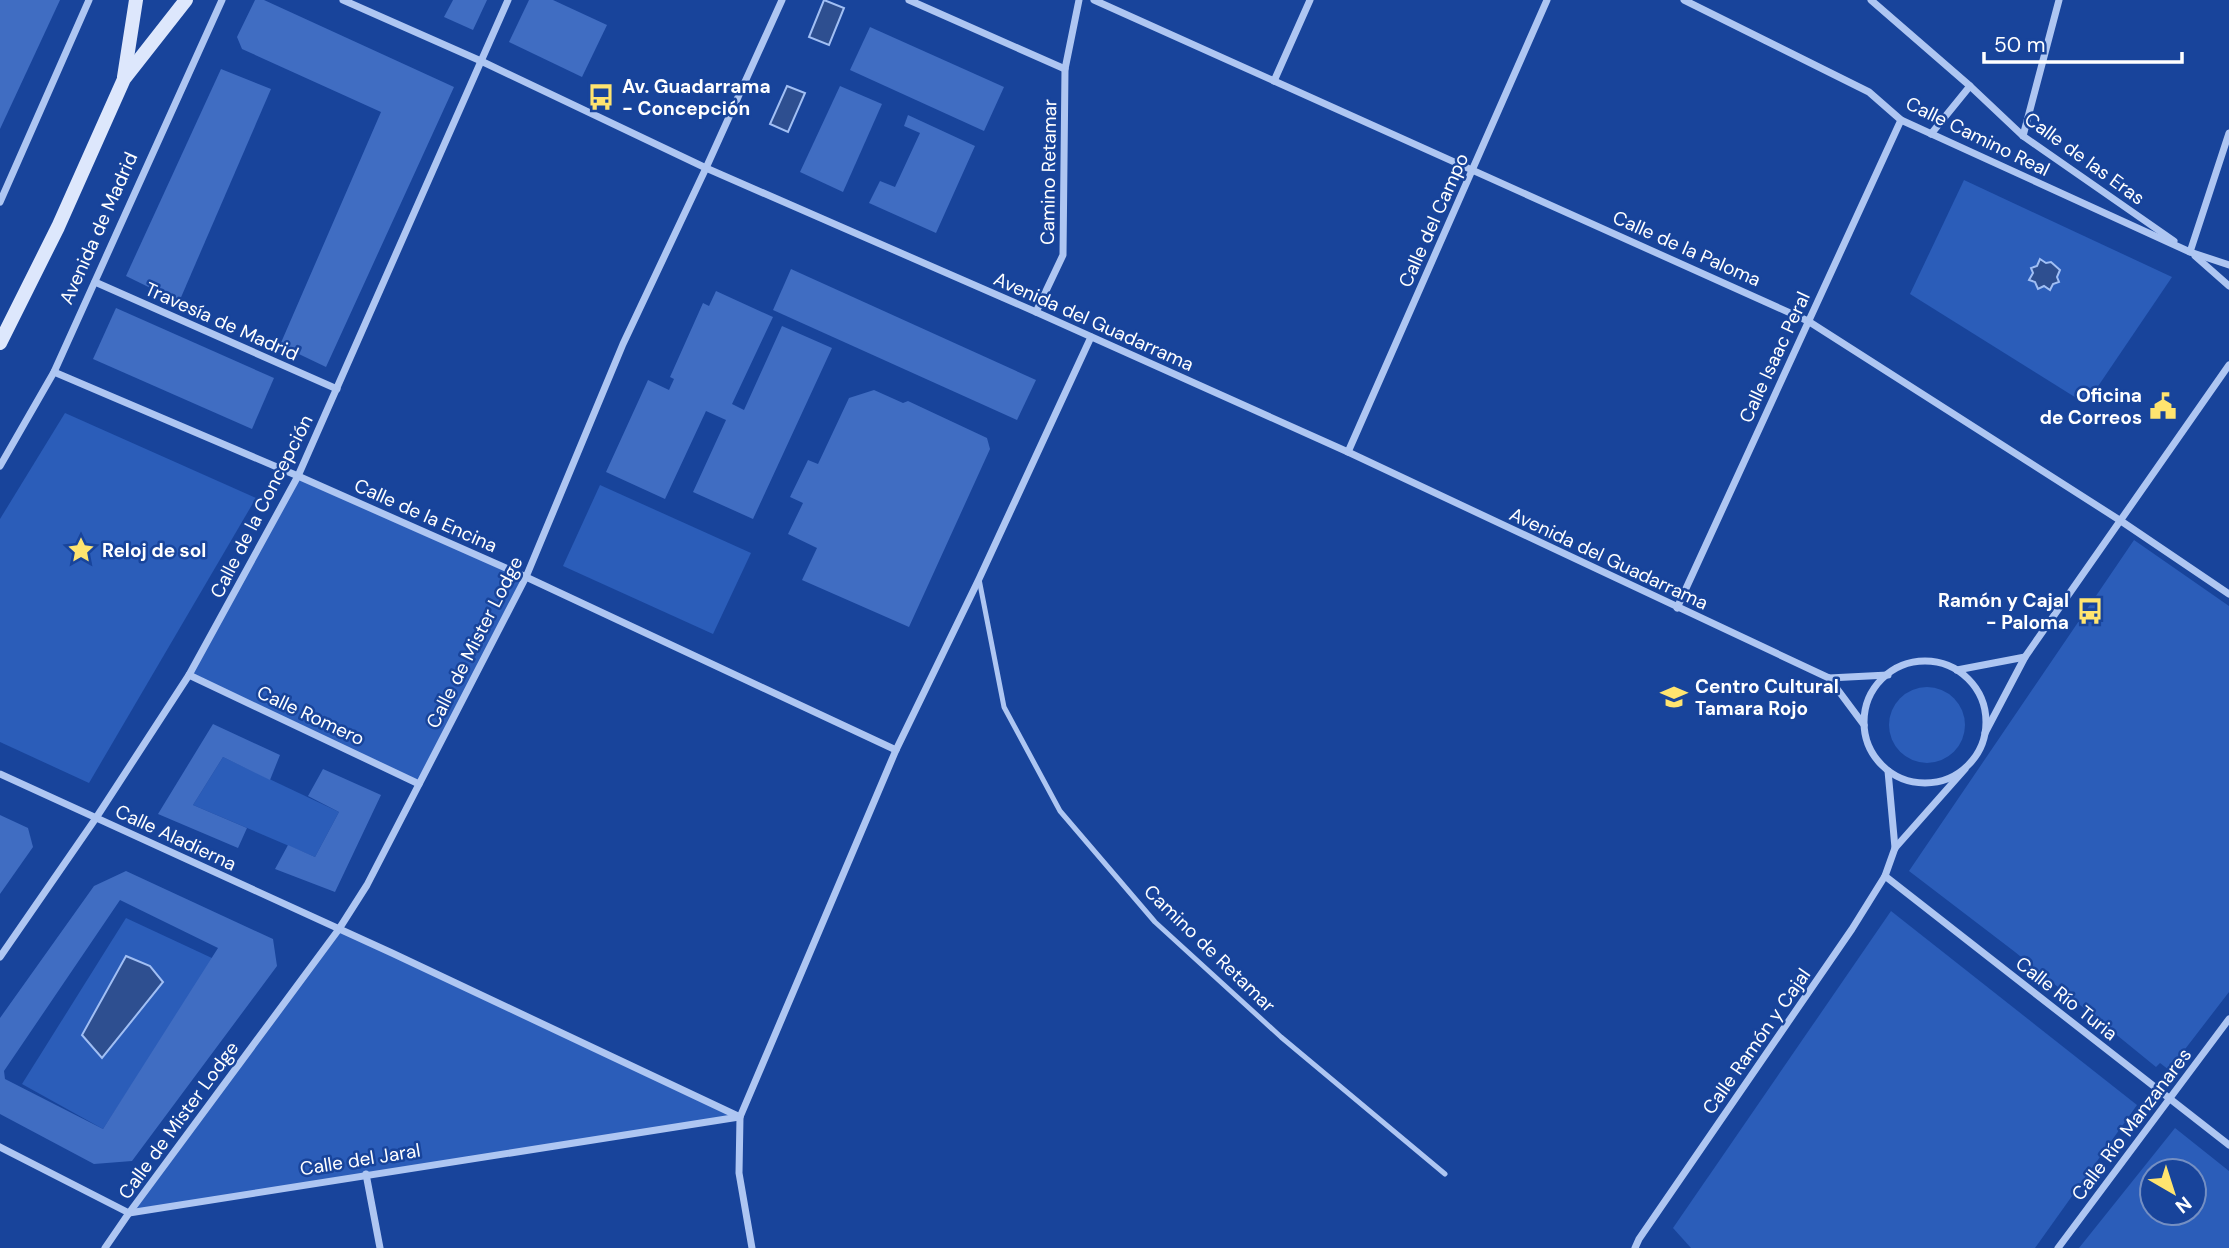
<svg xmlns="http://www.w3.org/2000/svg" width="2229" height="1248" font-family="'DM Sans',sans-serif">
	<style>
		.green { fill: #2b5db9; fill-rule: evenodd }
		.water { fill: #2e4f90; stroke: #a1bff4; stroke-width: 2 }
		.building { fill: #406dc2; fill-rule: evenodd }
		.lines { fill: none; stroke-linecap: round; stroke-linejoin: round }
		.lane { stroke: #aec6f2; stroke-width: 5 }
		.street { stroke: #aec6f2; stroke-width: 7 }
		.secondary { stroke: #dde7fc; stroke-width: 14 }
		.labels { text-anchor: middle; stroke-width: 5; stroke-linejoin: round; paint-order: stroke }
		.poi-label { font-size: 19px; font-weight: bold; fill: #fff; stroke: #18449b; text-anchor: start }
		.street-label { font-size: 19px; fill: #fff; stroke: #18449b }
	</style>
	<rect width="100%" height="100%" fill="#18449b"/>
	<g class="green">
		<polygon points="1964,180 2172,277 2086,404 1910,294"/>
		<polygon points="65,413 256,498 89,783 0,742 0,519"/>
		<polygon points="298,476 526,577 419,784 189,675"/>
		<polygon points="600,485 751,553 713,634 563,566"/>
		<polygon points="2134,540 2229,606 2229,992 2169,1070 2160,1063 2156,1067 2015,952 1909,871"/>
		<circle cx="1927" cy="725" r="38"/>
		<polygon points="223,757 339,812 315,857 193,805"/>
		<polygon points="1891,911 2137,1105 2035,1248 1691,1248 1673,1228"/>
		<polygon points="126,918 214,959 103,1129 22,1084"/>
		<polygon points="339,929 740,1117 129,1213"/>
		<path d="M 2175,1128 L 2229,1171 L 2229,1248 L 2079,1248 ZM 2152,1171 L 2194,1171 L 2194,1213 L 2152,1213 Z"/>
	</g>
	<g class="water">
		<polygon points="824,0 844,8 829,45 809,37"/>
		<polygon points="787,86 805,93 788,132 770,124"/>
		<polygon points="2040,259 2046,263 2051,262 2060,270 2057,277 2059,282 2053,284 2050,290 2044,286 2038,289 2035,282 2029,280 2033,273 2031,268 2037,266"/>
		<polygon points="126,956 150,966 163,982 102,1058 82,1035"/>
	</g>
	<g class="building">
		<polygon points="0,0 60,0 0,129"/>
		<polygon points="255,0 264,0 454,87 326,367 280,345 381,112 242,49 237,37"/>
		<polygon points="453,0 487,0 473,30 444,17"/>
		<polygon points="529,0 553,0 607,25 582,77 509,42"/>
		<polygon points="870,27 1004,87 984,131 850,70"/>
		<polygon points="221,69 271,89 179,302 126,276"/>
		<polygon points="840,86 882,104 843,192 800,172"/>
		<polygon points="908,115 975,146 936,233 869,203 880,181 895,187 920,133 904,126"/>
		<polygon points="791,269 1036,380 1017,420 773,310"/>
		<polygon points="716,291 773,317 732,404 744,410 782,326 832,348 753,519 693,492 726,420 706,411 665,499 606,472 648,380 669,390 674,379 670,377 703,303 709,306"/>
		<polygon points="116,308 274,378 252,429 93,359"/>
		<polygon points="874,390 903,403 908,401 987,438 990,449 909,627 802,580 817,548 788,534 803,503 790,497 808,460 818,464 849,398"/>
		<polygon points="213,724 280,755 270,780 223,757 193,805 247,828 238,848 158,814"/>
		<polygon points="323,769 381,795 335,892 275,869 288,845 315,857 339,812 308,796"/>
		<polygon points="0,815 28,828 33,847 0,894"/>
		<path d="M 126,871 L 273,939 L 277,966 L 132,1161 L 94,1164 L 0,1114 L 0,1018 L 94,886 ZM 120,900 L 218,948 L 103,1129 L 5,1079 L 4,1071 Z"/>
	</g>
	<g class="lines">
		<polyline class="lane" points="979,579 1004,707 1060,811 1155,922 1281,1037 1445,1174"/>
		<g class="street">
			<polyline points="343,0 481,61 706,168 1036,312 1348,452 1829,678 1888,675"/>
			<polyline points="909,0 1065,69"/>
			<polyline points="1094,0 1808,321 2121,521 2229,594"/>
			<polyline points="1684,0 1869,92 1901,120 2190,252 2229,265"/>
			<polyline points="1871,0 1970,86 2023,136 2174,241"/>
			<polyline points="1274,81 1310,0"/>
			<polyline points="1931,134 1970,86"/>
			<polyline points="2023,136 2059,0"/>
			<polyline points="0,202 89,0"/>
			<polyline points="2190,252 2229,133"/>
			<polyline points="2195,256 2229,286"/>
			<polyline points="95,282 337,389"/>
			<polyline points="1036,312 1063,255 1065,69 1079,0"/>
			<polyline points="54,372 298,476 526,577 896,750"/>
			<polyline points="1348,452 1547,0"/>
			<polyline points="0,466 54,372 222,0"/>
			<polyline points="1677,608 1901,120"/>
			<circle cx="1925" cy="722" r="61"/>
			<polyline points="1957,670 2025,657"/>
			<polyline points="189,675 419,784"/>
			<polyline points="1829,678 1864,725"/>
			<polyline points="1985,733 2025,657 2229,365"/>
			<polyline points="1888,771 1895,848"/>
			<polyline points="0,774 392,953 740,1117"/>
			<polyline points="1885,876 2229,1145"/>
			<polyline points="0,957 96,818 189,675 298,476 508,0"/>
			<polyline points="0,1147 129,1213 739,1117"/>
			<polyline points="366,1174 380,1248"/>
			<polyline points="105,1248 129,1213 339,929 367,885 526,577 623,344 706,168 782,0"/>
			<polyline points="752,1248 739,1173 740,1117 896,750 979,579 1091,337"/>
			<polyline points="1635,1248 1639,1239 1852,929 1885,876 1895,848 1965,769"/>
			<polyline points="2058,1248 2229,1019"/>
		</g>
		<g class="secondary">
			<polyline points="124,77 136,0"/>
			<polyline points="0,343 58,227 124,79 186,0"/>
		</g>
	</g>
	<defs>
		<symbol id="bus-bare" viewBox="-9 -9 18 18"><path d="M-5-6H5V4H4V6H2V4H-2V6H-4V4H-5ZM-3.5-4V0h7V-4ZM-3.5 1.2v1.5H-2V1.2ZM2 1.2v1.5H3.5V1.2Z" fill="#ffe46f" stroke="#18449b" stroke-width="2.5" paint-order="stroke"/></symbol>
		<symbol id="civic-bare" viewBox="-9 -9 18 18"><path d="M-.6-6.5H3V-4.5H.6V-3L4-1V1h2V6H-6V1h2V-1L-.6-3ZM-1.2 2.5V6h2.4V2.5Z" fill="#ffe46f" stroke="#18449b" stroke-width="2.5" paint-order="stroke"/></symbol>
		<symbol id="sight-bare" viewBox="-9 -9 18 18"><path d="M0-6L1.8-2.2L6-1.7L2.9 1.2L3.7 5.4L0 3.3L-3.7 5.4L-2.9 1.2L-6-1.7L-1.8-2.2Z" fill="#ffe46f" stroke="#18449b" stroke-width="2.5" paint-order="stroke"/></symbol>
		<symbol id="school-bare" viewBox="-9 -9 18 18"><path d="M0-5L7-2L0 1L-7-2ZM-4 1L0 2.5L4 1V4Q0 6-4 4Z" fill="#ffe46f" stroke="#18449b" stroke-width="2.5" paint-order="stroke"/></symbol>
	</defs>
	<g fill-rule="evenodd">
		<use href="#bus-bare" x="582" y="78" width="38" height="38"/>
		<use href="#civic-bare" x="2144" y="387" width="38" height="38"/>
		<use href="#sight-bare" x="62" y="531" width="38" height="38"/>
		<use href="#bus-bare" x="2071" y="592" width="38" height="38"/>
		<use href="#school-bare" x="1655" y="678" width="38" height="38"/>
	</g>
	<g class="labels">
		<g class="poi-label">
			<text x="622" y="93">Av. Guadarrama<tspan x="622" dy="22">- Concepción</tspan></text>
			<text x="2142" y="402" text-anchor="end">Oficina<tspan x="2142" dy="22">de Correos</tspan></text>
			<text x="102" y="557">Reloj de sol</text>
			<text x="2069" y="607" text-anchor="end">Ramón y Cajal<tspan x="2069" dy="22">- Paloma</tspan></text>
			<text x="1695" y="693">Centro Cultural<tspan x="1695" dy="22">Tamara Rojo</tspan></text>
		</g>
		<g class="street-label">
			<text transform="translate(1978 136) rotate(26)" y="7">Calle Camino Real</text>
			<text transform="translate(2085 158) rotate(36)" y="7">Calle de las Eras</text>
			<text transform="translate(1048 172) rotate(-89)" y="7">Camino Retamar</text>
			<text transform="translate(1433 220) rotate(-66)" y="7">Calle del Campo</text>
			<text transform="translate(98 228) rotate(-66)" y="7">Avenida de Madrid</text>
			<text transform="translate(1687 248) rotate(24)" y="7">Calle de la Paloma</text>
			<text transform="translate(222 321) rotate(24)" y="7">Travesía de Madrid</text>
			<text transform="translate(1094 321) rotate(24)" y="7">Avenida del Guadarrama</text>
			<text transform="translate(1774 357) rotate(-65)" y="7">Calle Isaac Peral</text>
			<text transform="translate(261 506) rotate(-63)" y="7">Calle de la Concepción</text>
			<text transform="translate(426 515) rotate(24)" y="7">Calle de la Encina</text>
			<text transform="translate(1609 558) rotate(25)" y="7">Avenida del Guadarrama</text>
			<text transform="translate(474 642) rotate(-63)" y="7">Calle de Mister Lodge</text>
			<text transform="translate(311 715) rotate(25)" y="7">Calle Romero</text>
			<text transform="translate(176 837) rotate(25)" y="7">Calle Aladierna</text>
			<text transform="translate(1210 948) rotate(44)" y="7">Camino de Retamar</text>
			<text transform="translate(2067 998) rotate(38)" y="7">Calle Río Turia</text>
			<text transform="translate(1756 1041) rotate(-55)" y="7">Calle Ramón y Cajal</text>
			<text transform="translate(178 1120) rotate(-54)" y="7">Calle de Mister Lodge</text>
			<text transform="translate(2131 1124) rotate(-53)" y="7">Calle Río Manzanares</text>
			<text transform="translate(360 1159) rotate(-9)" y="7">Calle del Jaral</text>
		</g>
	</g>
	<g transform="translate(2173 1192) rotate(141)"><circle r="33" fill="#18449b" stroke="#748fc3" stroke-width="2"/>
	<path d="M0-5L12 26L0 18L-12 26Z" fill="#ffe46f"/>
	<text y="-10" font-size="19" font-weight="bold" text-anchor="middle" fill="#ffffff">N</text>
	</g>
	<path d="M1984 52v10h198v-10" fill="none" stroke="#ffffff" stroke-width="3.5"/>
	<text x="1994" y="52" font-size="21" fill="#ffffff" stroke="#18449b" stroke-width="5" paint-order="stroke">50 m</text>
</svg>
